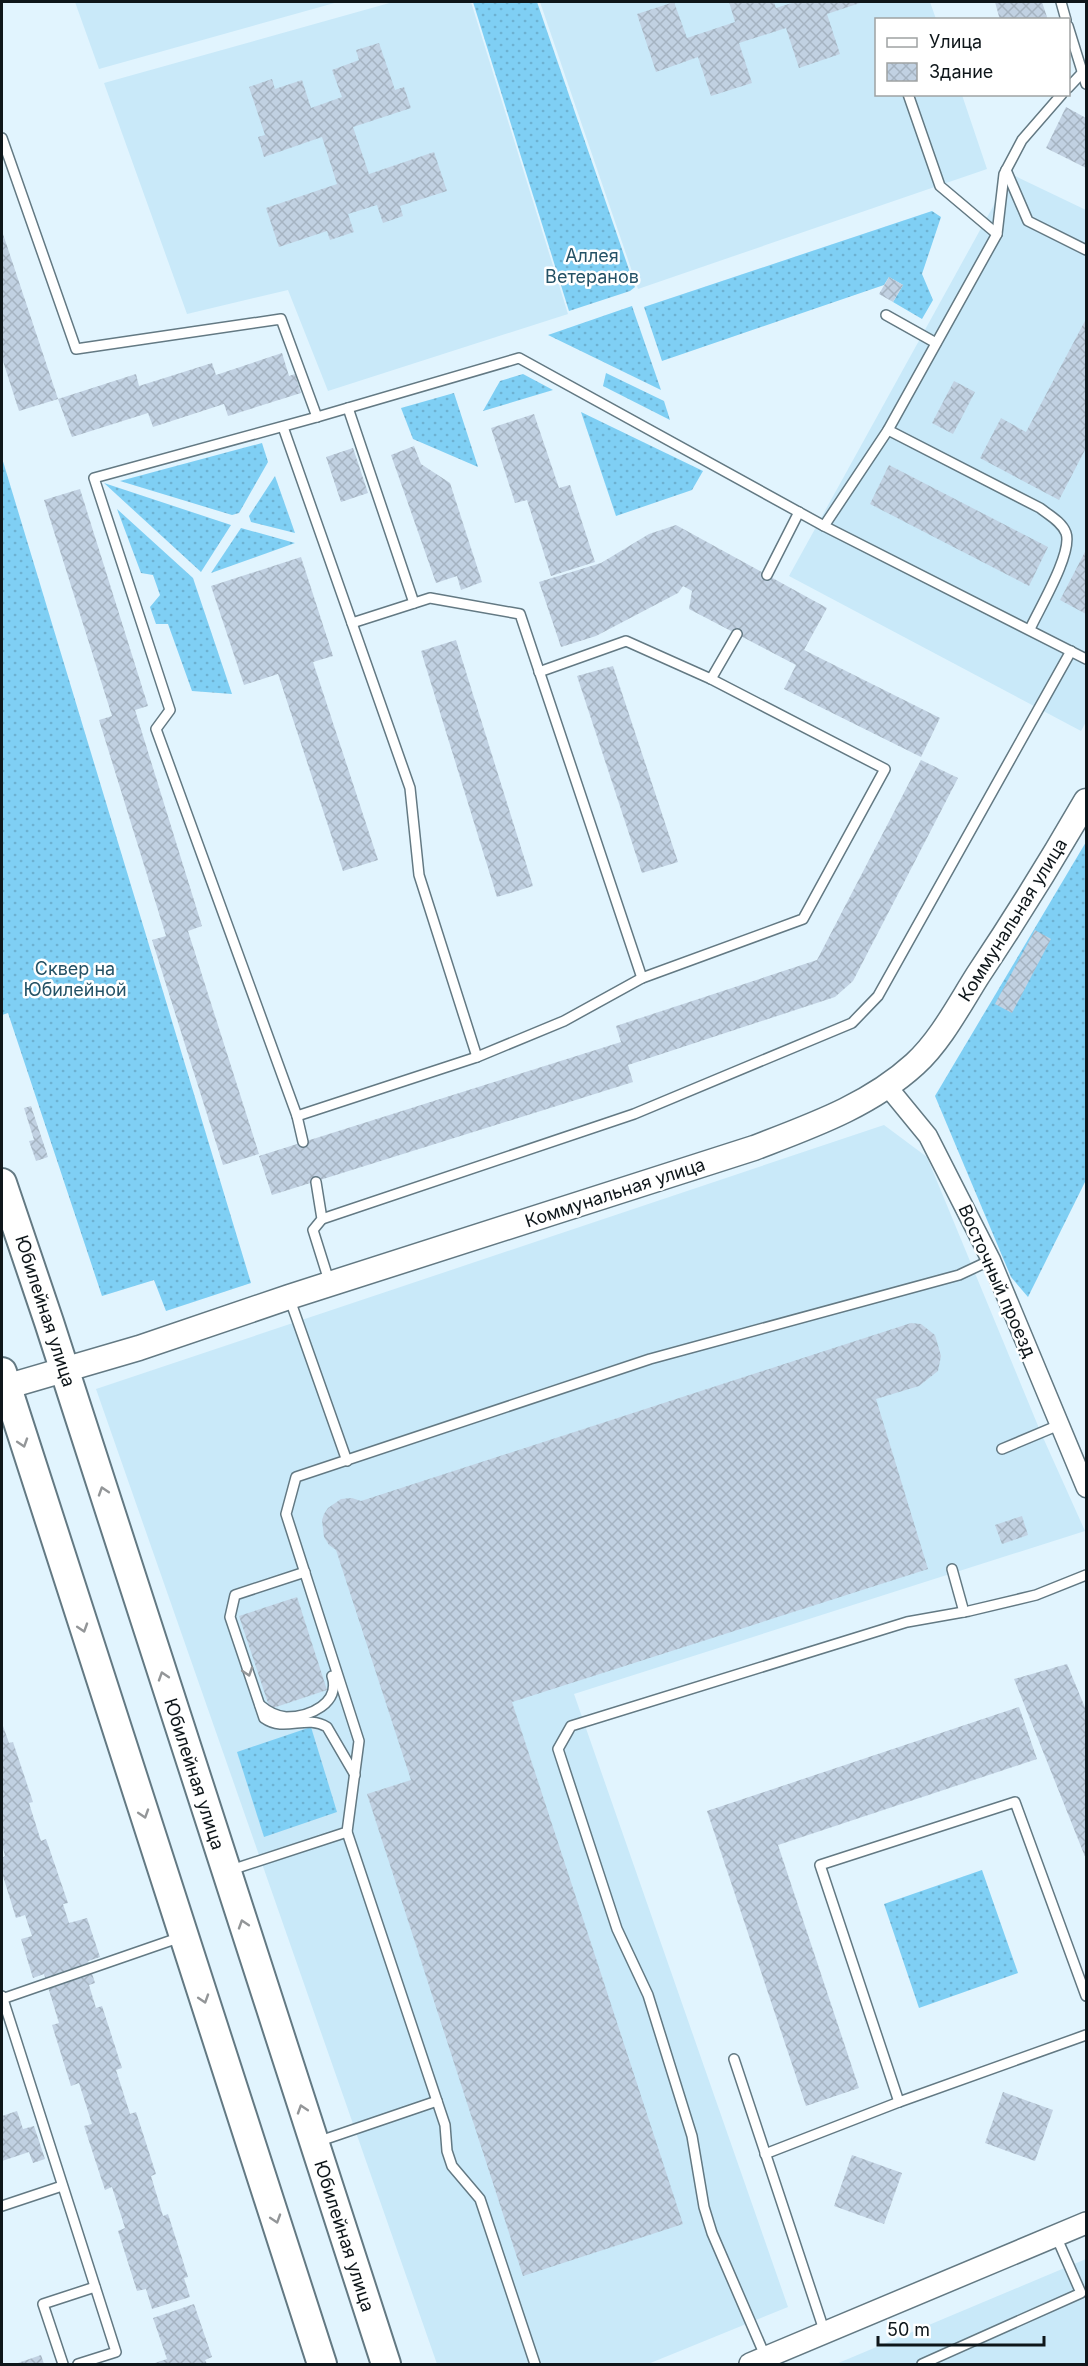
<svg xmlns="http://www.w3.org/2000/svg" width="1088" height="2366" font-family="Inter,sans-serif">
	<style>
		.built { fill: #c9e9f9 }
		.grass { fill: url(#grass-dots) }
		.building { fill: url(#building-cross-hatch) }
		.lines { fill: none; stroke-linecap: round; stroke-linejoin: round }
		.service-casing { stroke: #637983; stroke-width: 12 }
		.minor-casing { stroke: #637983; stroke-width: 21 }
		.tertiary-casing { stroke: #637983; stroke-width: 24 }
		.secondary-casing { stroke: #637983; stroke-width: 27 }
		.trunk-casing { stroke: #637983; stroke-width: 32 }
		.service { stroke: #fff; stroke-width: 9 }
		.minor { stroke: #fff; stroke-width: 18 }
		.tertiary { stroke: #fff; stroke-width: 21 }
		.secondary { stroke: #fff; stroke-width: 24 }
		.trunk { stroke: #fff; stroke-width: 28 }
		.oneway { stroke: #939698 }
		.labels { text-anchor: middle; stroke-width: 5; stroke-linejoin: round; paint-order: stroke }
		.park-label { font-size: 18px; fill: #245266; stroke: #fff }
		.street-label { font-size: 18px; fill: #0e161a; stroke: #fff }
	</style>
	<defs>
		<pattern id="grass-dots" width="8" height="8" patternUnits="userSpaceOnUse" patternTransform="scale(1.5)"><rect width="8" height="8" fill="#7fcff4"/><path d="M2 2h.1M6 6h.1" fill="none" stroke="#6db1d1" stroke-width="1.8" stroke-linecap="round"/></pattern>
		<pattern id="building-cross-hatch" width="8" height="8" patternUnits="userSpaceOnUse" patternTransform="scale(1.5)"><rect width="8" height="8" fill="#c1d1e2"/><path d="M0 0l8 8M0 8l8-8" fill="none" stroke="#a5b3c1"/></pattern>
	</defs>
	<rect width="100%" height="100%" fill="#e1f4fe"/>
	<g class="built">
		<polygon points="75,2 338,2 99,69"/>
		<polygon points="393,2 471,2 568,314 328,391 288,290 187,314 104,83"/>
		<polygon points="540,2 930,2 936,19 876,20 876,94 962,95 987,169 638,289"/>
		<polygon points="1011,174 1086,210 1086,722 1081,731 789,576"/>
		<polygon points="884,1125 927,1157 1041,1433 1085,1531 574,1694 788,2307 648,2364 437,2364 96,1389"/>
		<polygon points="1086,2259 1086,2364 836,2364"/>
	</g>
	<g class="grass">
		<polygon points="473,2 537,2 635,287 630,291 569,311"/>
		<polygon points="932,211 941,217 922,274 933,300 922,319 893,302 903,285 889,277 884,285 662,361 644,307"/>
		<polygon points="632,306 661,390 548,335"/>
		<polygon points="606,373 664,401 670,420 603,386"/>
		<polygon points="523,374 553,390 483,411 500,381"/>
		<polygon points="454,393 478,467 413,439 401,408"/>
		<polygon points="581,412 703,471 692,490 616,516"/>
		<polygon points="262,443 268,462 239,513 232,515 120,481"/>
		<polygon points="2,458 251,1283 166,1311 154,1280 102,1296 8,1013 2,1015"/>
		<polygon points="275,476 295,533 251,522 249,516"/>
		<polygon points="104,483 231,525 201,572"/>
		<polygon points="117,509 193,578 232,694 192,691 168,624 156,624 150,607 160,595 153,575 141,573"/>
		<polygon points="241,528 295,543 211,573"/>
		<polygon points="1086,842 1086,1180 1028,1297 1011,1277 935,1096"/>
		<polygon points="311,1727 337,1812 264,1837 237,1752"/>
		<polygon points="982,1870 1018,1973 919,2008 884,1904"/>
	</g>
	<g class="building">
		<polygon points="674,2 687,38 735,22 729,2 774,2 776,8 795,2 863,2 827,14 840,54 799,68 786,28 739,43 752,83 711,96 698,57 656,72 637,14"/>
		<polygon points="995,2 1042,2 1048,20 1000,20"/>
		<polygon points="379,43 395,90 404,87 411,108 353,127 369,174 434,152 447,191 400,206 403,216 383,223 377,205 348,214 354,232 330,240 327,231 279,247 266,208 337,184 322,137 264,157 258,137 265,135 249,87 272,79 275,89 302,80 311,108 342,97 332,70 359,60 356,50"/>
		<polygon points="1066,107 1086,118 1086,168 1046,148"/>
		<polygon points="2,231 58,399 19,411 2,358"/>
		<polygon points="889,277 903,285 893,302 879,294"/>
		<polygon points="1086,319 1086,448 1059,500 980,458 1001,418 1026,432"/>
		<polygon points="282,353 289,376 295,374 301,393 228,416 224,404 153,427 148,413 72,437 58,399 136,374 139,386 212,363 216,375"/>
		<polygon points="954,381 975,392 953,434 932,423"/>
		<polygon points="534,414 559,488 570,485 595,562 551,576 527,500 515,503 491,428"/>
		<polygon points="414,446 421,464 450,483 482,582 461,590 457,576 436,583 391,455"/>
		<polygon points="353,448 368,493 341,502 326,457"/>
		<polygon points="889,465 1048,547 1029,586 870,504"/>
		<polygon points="80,489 148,706 135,710 202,926 188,931 259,1154 223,1165 152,940 166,936 99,720 112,716 44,500"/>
		<polygon points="676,525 827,608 804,650 940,718 921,757 784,689 796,665 689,609 692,591 683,586 678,593 596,636 561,647 539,582 601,563 649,534"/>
		<polygon points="1086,550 1086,614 1060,600"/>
		<polygon points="301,557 333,656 313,662 378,860 343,871 278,674 244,685 211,586"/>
		<polygon points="456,640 533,886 497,897 421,651"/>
		<polygon points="613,666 678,862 642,873 577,676"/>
		<polygon points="921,760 958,778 853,981 835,997 628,1065 633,1082 272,1195 259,1156 621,1042 616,1026 817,960"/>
		<polygon points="1035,930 1051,939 1012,1013 995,1004"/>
		<polygon points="31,1106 48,1157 36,1161 29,1141 34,1140 24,1108"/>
		<polygon points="911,1323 921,1324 935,1335 941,1356 938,1371 919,1386 876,1399 928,1569 512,1702 683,2224 523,2276 367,1794 411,1780 336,1550 329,1545 324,1537 322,1520 324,1514 328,1508 341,1499 352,1498 361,1501"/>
		<polygon points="1022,1516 1028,1535 1002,1544 995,1525"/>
		<polygon points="297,1597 327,1690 270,1709 239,1616"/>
		<polygon points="1067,1664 1086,1710 1086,1859 1014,1679"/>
		<polygon points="1019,1707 1037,1759 778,1845 859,2088 806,2106 707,1811"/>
		<polygon points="2,1723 9,1743 13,1742 33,1802 29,1803 41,1841 46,1839 68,1903 63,1904 69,1923 87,1918 100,1957 88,1961 95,1983 89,1985 96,2008 102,2006 122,2068 116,2070 130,2114 136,2112 156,2174 151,2176 163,2216 168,2214 188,2277 184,2278 190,2297 152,2309 146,2289 137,2291 118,2231 125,2228 112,2187 105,2190 84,2126 92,2124 79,2083 71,2086 52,2025 59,2023 44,1974 33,1978 21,1939 32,1936 25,1915 16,1918 2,1873 2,1858 5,1856 2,1844"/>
		<polygon points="1003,2092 1053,2110 1035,2161 985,2143"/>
		<polygon points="17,2111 23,2129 34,2126 45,2159 33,2163 29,2152 2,2161 2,2116"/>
		<polygon points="852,2155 902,2173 884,2224 834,2206"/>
		<polygon points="194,2304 212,2357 205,2360 207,2364 152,2364 167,2359 153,2318"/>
		<polygon points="41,2355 44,2364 15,2364"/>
	</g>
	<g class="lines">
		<defs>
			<g id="service">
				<polyline points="1061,2 1066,20"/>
				<polyline points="1068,26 1086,84"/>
				<polyline points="1068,88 1083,72"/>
				<polyline points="908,94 940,186 997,234"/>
				<polyline points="2,138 76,349 281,319 317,417"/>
				<polyline points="1006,170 1028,221 1086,250"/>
				<polyline points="886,315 936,343"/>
				<polyline points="348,408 414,603"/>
				<polyline points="283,427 410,788 419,875 477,1057"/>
				<path d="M 888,430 L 1040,508 C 1049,515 1062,522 1066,533 C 1073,553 1039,609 1030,629"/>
				<polyline points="824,526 888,430 997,234 1004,174 1022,140 1062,94"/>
				<polyline points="767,575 799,512"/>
				<polyline points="352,623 430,598 520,614 642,978"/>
				<polyline points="737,634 711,679 885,769 803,919 642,978 564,1021 477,1057 297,1116 156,729 170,710 94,478 317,417 519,358 824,526 1086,659"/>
				<polyline points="539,672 626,641 711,679"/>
				<polyline points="297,1116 303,1142"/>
				<polyline points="316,1182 322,1219 313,1230 330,1284"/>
				<polyline points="322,1219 634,1114 852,1023 878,996 1071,651"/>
				<polyline points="289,1297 347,1461"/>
				<polyline points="1002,1449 1059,1425"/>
				<polyline points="952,1569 964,1612"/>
				<path d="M 305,1572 L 235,1595 L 230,1617 L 264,1718 C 285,1733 306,1714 327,1727 L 355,1775"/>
				<path d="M 260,1705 C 267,1711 276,1716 286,1717 C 310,1717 341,1703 332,1676"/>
				<polyline points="347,1832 445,2125 447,2151 452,2166 480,2199 535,2364"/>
				<polyline points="231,1870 347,1832 359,1741 286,1514 296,1477 650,1359 959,1275 991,1260"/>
				<polyline points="2,1996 116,2352 78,2364"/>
				<polyline points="2,1999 181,1937"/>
				<polyline points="734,2059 825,2333"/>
				<polyline points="899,2102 820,1865 1015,1802 1086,1996"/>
				<polyline points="317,2142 437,2101"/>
				<polyline points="765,2154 899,2102 1086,2035"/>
				<polyline points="2,2206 62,2186"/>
				<polyline points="766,2358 712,2233 704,2207 692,2136 648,1995 617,1929 558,1749 571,1726 907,1622 969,1611 1036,1595 1086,1575"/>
				<polyline points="63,2364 43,2304 95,2287"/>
				<polyline points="922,2364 1081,2293 1056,2236"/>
			</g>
			<polyline id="minor" points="887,1086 928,1136 991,1260 1086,1488"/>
			<polyline id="tertiary" points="750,2364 1086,2223"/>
			<path id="secondary" d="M 2,1388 L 139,1348 L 289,1297 L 754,1148 C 811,1126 869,1106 915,1064 C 941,1040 959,1005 978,975 C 1016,918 1052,860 1086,801"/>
			<g id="trunk">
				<polyline points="2,1183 49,1322 386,2364"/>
				<polyline points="2,1372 322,2364"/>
			</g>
		</defs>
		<use href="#service" class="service-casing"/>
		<use href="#minor" class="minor-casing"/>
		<use href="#tertiary" class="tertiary-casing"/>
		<use href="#secondary" class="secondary-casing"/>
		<use href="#trunk" class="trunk-casing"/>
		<use href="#service" class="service"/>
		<use href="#minor" class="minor"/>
		<use href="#tertiary" class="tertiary"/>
		<use href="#secondary" class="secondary"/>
		<use href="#trunk" class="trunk"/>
	</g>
	<defs><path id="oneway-chevron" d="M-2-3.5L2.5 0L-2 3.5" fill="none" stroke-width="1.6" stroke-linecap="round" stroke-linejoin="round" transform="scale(1.5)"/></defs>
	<g class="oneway">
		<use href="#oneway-chevron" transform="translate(23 1443) rotate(72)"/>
		<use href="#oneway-chevron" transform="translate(103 1491) rotate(-108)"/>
		<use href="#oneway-chevron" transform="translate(83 1628) rotate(72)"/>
		<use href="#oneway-chevron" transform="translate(248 1672) rotate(72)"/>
		<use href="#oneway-chevron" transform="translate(163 1676) rotate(-108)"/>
		<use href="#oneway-chevron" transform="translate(144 1814) rotate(72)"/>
		<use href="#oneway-chevron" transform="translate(243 1924) rotate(-108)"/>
		<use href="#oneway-chevron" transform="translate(204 1999) rotate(72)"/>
		<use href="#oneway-chevron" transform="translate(302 2109) rotate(-108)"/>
		<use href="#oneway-chevron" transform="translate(276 2219) rotate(72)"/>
	</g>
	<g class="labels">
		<g class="park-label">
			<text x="592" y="262">Аллея<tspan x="592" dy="21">Ветеранов</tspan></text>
			<text x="75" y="975">Сквер на<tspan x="75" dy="21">Юбилейной</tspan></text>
		</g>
		<g class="street-label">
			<text transform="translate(1013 920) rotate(-58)" y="6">Коммунальная улица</text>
			<text transform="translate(615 1193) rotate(-18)" y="6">Коммунальная улица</text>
			<text transform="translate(997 1281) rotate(66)" y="6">Восточный проезд</text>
			<text transform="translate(45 1311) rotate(72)" y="6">Юбилейная улица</text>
			<text transform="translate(194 1774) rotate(72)" y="6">Юбилейная улица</text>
			<text transform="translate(344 2236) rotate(72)" y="6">Юбилейная улица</text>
		</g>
	</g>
	<rect width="1088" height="2366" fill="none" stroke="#0e161a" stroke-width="6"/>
	<rect x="875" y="18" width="195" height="78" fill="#ffffff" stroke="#9fa2a3" stroke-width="1.5"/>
	<rect x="887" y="38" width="30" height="9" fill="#ffffff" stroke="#9fa2a3" stroke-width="1.5"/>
	<text x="929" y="48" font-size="18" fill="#0e161a">Улица</text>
	<rect x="887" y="63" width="30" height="18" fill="url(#building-cross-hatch)" stroke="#9fa2a3" stroke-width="1.5"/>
	<text x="929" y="78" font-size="18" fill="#0e161a">Здание</text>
	<path d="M878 2336v9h166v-9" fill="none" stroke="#0e161a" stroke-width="3"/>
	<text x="887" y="2336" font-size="18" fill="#0e161a" stroke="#ffffff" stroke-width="4.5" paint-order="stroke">50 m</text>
</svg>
